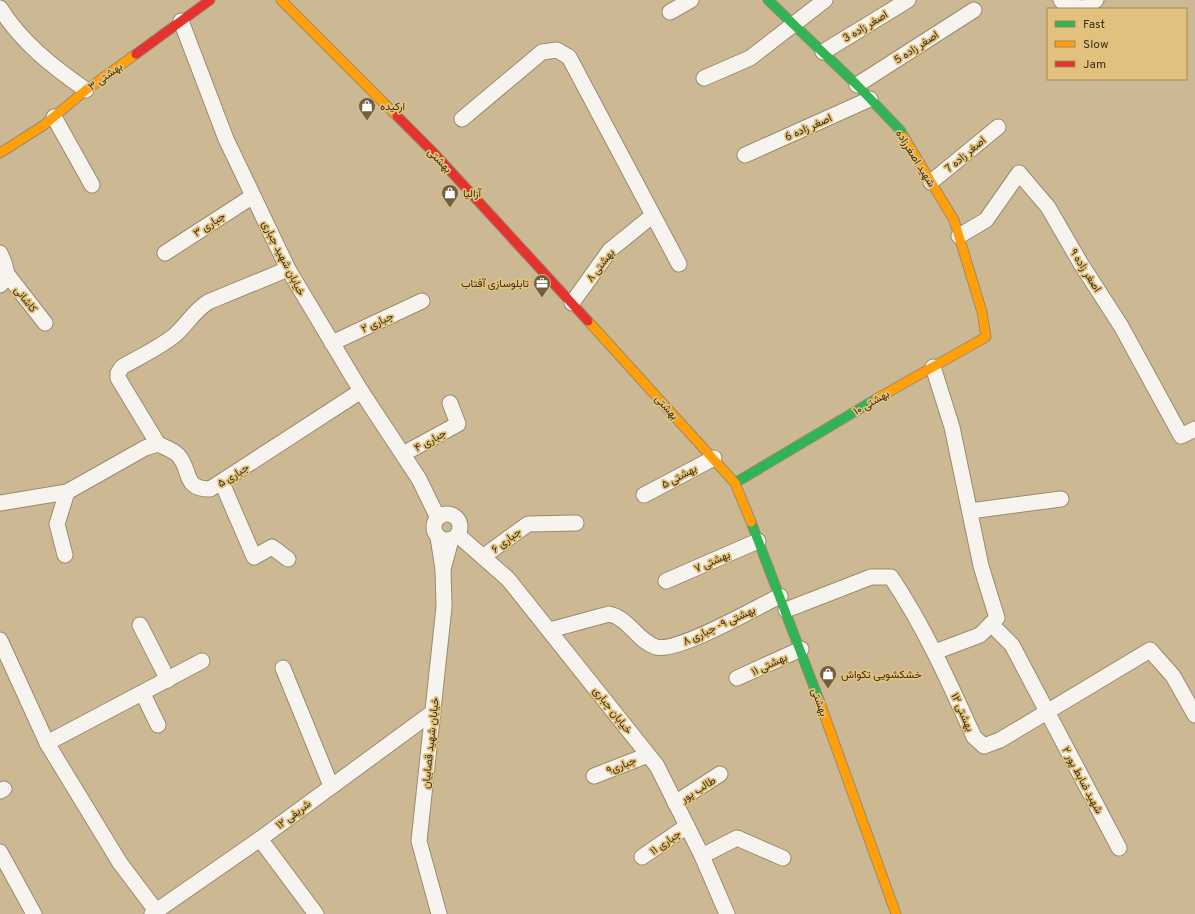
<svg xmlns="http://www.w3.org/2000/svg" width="1195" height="914" font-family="Overpass,Vazirmatn,sans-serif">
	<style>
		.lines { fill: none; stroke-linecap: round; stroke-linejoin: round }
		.street-casing { stroke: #9a8b6e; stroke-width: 17 }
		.fast-casing { stroke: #9a8b6e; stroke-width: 11 }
		.slow-casing { stroke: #9a8b6e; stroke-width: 11 }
		.jam-casing { stroke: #9a8b6e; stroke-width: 11 }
		.street { stroke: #f7f4ef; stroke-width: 15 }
		.fast { stroke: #30b455; stroke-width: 9 }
		.slow { stroke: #ff9f0a; stroke-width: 9 }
		.jam { stroke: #e5322d; stroke-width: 9 }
		.labels { text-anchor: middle; stroke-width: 3.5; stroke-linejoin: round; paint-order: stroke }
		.street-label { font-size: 11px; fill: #3d3014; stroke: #e2c17e }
		.poi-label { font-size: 11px; fill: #3d3014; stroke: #e2c17e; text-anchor: start }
	</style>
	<rect width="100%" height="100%" fill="#ccb994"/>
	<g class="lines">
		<defs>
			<g id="street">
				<polyline points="1061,0 1067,7 1086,8 1096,0"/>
				<path d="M 0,8 C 21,42 53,67 86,90"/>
				<polyline points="670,12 691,0"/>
				<polyline points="181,21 226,139 288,269 361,391 419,479 438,518"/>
				<polyline points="823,52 908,0"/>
				<polyline points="704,78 750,58 825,0"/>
				<polyline points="857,85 974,10"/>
				<polyline points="54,117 92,185"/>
				<polyline points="462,119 542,52 557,50 569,57 679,264"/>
				<polyline points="745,155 870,99"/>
				<polyline points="931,182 998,127"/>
				<polyline points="959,236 986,220 1019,173 1048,207 1081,264 1121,326 1181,436 1195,429"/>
				<path d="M 0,253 C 5,264 11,276 0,285"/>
				<polyline points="165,253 253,196"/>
				<polyline points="7,274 45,323"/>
				<polyline points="572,303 610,250 652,216"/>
				<polyline points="332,343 422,301"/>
				<polyline points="933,367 952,427 981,566 997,618 980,635 935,652"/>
				<path d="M 158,444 L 118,378 L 118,373 L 122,367 C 139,357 159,348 175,335 C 187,324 194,311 208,302 L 288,269"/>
				<polyline points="403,454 458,424 450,403"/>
				<polyline points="222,483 254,557 272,547 288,559"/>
				<polyline points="644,495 714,458"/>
				<path d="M 0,503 L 67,492 L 145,448 L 158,444 C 164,447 173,450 178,455 C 192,470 182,489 210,489 L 361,391"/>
				<polyline points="970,511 1061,499"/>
				<circle cx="447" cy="527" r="13"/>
				<polyline points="458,535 508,579 657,766 702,856 727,914"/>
				<polyline points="438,537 443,569 451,540"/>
				<polyline points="65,555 57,524 67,492"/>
				<polyline points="484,556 528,524 576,523"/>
				<polyline points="666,581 758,541"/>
				<path d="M 786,610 L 871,577 L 891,577 C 925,628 949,682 974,737 L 984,746 L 1000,740 L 1150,650 L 1173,676 L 1195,715"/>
				<polyline points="991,624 1012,645 1119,848"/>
				<polyline points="140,625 168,680"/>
				<path d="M 550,630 L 609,614 C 629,618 637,641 656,647 C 678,653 757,607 780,596"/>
				<polyline points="0,640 47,743 120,863 157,912"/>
				<polyline points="283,668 331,786"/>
				<polyline points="737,678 801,649"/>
				<polyline points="143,694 158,725"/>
				<polyline points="47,743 202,661"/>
				<polyline points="594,776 648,755"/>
				<polyline points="0,791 4,789"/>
				<polyline points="675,803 720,774"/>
				<polyline points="260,839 316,914"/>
				<polyline points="0,852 34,914"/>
				<polyline points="702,856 737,838 783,858"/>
				<polyline points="642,857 687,826"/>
				<polyline points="152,914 260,839 433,712"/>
				<polyline points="439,914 419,841 444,607 443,569"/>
			</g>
			<g id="fast">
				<polyline points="768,0 857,85 900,130 904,137"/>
				<polyline points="735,483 876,399"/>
				<polyline points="751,522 819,700"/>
			</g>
			<g id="slow">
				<polyline points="281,0 397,116"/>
				<polyline points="0,153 44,125 86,90 136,54"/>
				<polyline points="588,321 735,483 751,522"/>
				<polyline points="876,399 986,337 982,312 954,220 904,137"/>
				<polyline points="819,700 896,914"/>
			</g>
			<g id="jam">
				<polyline points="136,54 210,0"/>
				<polyline points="397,116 433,152 588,321"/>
			</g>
		</defs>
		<use href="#street" class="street-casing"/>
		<use href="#fast" class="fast-casing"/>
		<use href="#slow" class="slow-casing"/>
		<use href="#jam" class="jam-casing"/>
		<use href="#street" class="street"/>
		<use href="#fast" class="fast"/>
		<use href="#slow" class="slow"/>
		<use href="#jam" class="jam"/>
	</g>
	<defs>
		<symbol id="shop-pin" viewBox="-11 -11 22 30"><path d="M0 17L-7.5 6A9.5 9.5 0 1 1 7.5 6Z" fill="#6f6041" stroke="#e2c17e"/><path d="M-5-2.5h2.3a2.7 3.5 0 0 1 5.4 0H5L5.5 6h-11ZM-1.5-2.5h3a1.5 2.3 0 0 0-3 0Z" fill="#fff"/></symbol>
		<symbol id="office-pin" viewBox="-11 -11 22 30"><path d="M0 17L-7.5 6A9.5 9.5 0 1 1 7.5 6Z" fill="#6f6041" stroke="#e2c17e"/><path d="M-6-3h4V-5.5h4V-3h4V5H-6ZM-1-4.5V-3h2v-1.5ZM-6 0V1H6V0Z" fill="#fff"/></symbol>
	</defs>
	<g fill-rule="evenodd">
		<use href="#shop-pin" x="357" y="96" width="20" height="27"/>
		<use href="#shop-pin" x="440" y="183" width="20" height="27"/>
		<use href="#office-pin" x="532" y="273" width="20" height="27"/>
		<use href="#shop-pin" x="818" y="664" width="20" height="27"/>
	</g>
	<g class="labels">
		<g class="street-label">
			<text transform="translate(865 26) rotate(-31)" y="4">اصغر زاده 3</text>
			<text transform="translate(916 47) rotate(-33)" y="4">اصغر زاده 5</text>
			<text transform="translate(105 76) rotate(-36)" y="4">بهشتی ۳</text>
			<text transform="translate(808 127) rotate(-24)" y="4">اصغر زاده 6</text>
			<text transform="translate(965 154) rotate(-40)" y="4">اصغر زاده 7</text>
			<text transform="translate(916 158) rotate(58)" y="4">شهید اصغرزاده</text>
			<text transform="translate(440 160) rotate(46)" y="4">بهشتی</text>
			<text transform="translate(209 224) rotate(-33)" y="4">جباری ۳</text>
			<text transform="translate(284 258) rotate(63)" y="4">خیابان شهید جباری</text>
			<text transform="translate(600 265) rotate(-52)" y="4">بهشتی ۸</text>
			<text transform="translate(1086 270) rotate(58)" y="4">اصغر زاده ۹</text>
			<text transform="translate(26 299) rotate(52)" y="4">کاشانی</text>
			<text transform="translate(377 322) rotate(-25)" y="4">جباری ۲</text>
			<text transform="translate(871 402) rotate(-30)" y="4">بهشتی ۱۰</text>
			<text transform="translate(667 407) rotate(48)" y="4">بهشتی</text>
			<text transform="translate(430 440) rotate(-29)" y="4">جباری ۴</text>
			<text transform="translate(233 475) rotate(-32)" y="4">جباری ۵</text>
			<text transform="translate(679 476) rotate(-28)" y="4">بهشتی ۵</text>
			<text transform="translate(506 540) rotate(-37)" y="4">جباری ۶</text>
			<text transform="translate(712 561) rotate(-24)" y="4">بهشتی ۷</text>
			<text transform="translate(719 625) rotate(-25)" y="4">بهشتی ۹- جباری ۸</text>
			<text transform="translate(769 664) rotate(-25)" y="4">بهشتی ۱۱</text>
			<text transform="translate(820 702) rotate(70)" y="4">بهشتی</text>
			<text transform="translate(613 710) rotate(52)" y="4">خیابان جباری</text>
			<text transform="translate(963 712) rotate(66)" y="4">بهشتی ۱۲</text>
			<text transform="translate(430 743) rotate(-84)" y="4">خیابان شهید قصابیان</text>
			<text transform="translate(621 765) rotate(-22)" y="4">جباری۹</text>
			<text transform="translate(1083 780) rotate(62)" y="4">شهید ضابط پور ۲</text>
			<text transform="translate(698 789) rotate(-32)" y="4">طالب پور</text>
			<text transform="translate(293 814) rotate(-37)" y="4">شریفی ۱۲</text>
			<text transform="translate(665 842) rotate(-35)" y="4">جباری ۱۱</text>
		</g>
		<g class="poi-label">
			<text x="380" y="110">ارکیده</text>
			<text x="463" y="197">آزالیا</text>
			<text x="529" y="287" text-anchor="end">تابلوسازی آفتاب</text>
			<text x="841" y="678">خشکشویی تکواش</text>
		</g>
	</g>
	<rect x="1047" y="8" width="140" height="72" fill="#e2c17e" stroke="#a08754"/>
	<rect x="1055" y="21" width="20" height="6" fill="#30b455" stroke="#a08754"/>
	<text x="1083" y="28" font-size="12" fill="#3d3014">Fast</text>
	<rect x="1055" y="41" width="20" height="6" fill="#ff9f0a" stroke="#a08754"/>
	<text x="1083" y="48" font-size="12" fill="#3d3014">Slow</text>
	<rect x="1055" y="61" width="20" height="6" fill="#e5322d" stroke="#a08754"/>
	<text x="1083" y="68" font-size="12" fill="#3d3014">Jam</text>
</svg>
